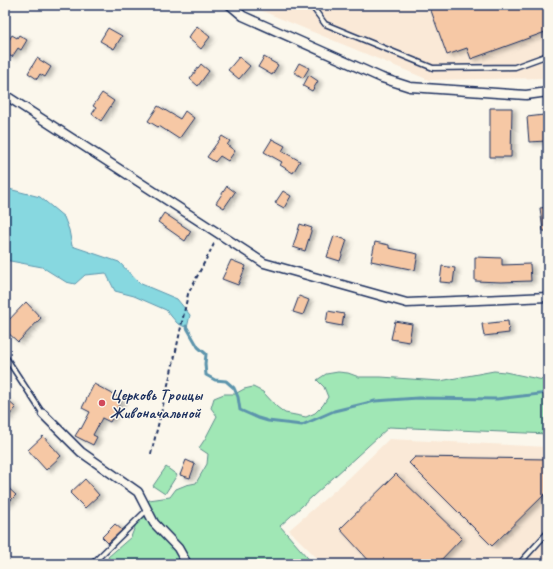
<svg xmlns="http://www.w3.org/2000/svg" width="553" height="569" font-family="Caveat,sans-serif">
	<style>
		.built { fill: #fae9d7 }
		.green { fill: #a0e7b5; stroke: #5e8b8a }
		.water { fill: #87d8e0; stroke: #5c94ac }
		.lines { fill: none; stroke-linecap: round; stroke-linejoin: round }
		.stream { stroke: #5c94ac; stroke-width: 3 }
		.building { fill: #f6c8a5; stroke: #1b2f5e; filter: url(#shadow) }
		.lane-casing { stroke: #1b2f5e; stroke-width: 7 }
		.street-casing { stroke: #1b2f5e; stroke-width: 11 }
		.path { stroke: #1b2f5e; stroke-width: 2; stroke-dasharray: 4 3; stroke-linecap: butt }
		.lane { stroke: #fbf7ec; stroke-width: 4 }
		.street { stroke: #fbf7ec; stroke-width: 8 }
		.poi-dot { fill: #d1495b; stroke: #fbf7ec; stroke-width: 1.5 }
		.labels { text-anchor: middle; stroke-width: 3; stroke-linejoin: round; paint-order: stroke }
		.poi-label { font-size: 16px; font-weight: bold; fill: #1b2f5e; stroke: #fbf7ec; text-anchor: start }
	</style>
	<defs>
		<filter id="shadow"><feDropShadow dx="4" dy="2" stdDeviation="2" flood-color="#0004"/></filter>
	</defs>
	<rect width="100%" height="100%" fill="#fbf7ec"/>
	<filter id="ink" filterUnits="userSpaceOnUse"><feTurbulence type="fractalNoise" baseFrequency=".025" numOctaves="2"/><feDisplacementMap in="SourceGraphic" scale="8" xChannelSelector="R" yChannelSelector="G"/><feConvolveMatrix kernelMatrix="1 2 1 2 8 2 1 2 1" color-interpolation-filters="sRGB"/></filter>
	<g filter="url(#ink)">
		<g class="built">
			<polygon points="248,5 548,5 548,78 429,80"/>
			<polygon points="389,439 548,447 548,564 323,564 289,530 349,478"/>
		</g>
		<g class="green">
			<polygon points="494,371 505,372 548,381 548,434 389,427 280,526 313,564 110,564 108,557 131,537 139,516 149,500 170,497 176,489 186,485 196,483 207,464 208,454 199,448 205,439 217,416 211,408 214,398 224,394 235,394 244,389 253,387 263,392 277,407 285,413 306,417 315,413 323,405 328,397 324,387 317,380 326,374 338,372 348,373 359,377 381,377 440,381"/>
			<polygon points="166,467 177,475 165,494 153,486"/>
		</g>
		<polygon class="water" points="5,188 40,197 64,217 69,230 72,246 119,262 139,283 177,299 190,315 187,328 177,323 166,310 134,296 115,291 106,273 85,275 75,284 66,282 42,267 5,260"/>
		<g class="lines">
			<polyline class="stream" points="186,326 198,347 206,354 205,364 206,375 215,380 226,381 234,388 238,397 240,410 258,418 268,421 302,425 334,411 375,401 418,398 497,399 548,393"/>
		</g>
		<g class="building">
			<polygon points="429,5 548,5 548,31 471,59 467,48 447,55"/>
			<polygon points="197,26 210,37 201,49 188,38"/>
			<polygon points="108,28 122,36 114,49 100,41"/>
			<polygon points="12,35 17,38 19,35 27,40 21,50 18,48 12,57 5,53 5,46"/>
			<polygon points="239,57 250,66 239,79 228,70"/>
			<polygon points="264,57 278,65 272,75 258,67"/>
			<polygon points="37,58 51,67 45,77 40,74 37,79 28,73"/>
			<polygon points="299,63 309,68 303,78 294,72"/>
			<polygon points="201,64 209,71 198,86 190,79"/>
			<polygon points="309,75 318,81 312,91 303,86"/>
			<polygon points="102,93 114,101 101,121 92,114 96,108 93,106"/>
			<polygon points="158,106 180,119 185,111 194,118 179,139 159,126 158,127 148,121"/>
			<polygon points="490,108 512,108 511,157 490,157"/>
			<polygon points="544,115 546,141 529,142 527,117"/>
			<polygon points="222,136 230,141 227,145 235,151 228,161 220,156 215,162 207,157"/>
			<polygon points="272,139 285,146 282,151 300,161 293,173 280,165 282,162 264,152"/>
			<polygon points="227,186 235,192 224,208 216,203"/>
			<polygon points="283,191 291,196 284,208 275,203"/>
			<polygon points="548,207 548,231 543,231 540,208"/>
			<polygon points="164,213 191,231 185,241 158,222"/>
			<polygon points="300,224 312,228 305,251 293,247"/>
			<polygon points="334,236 347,240 340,261 327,257"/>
			<polygon points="375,242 389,245 389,248 418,254 415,270 371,261"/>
			<polygon points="475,257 502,258 502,265 530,264 531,281 501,282 475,281"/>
			<polygon points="231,260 246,266 238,285 222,279"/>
			<polygon points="442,266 455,268 453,283 440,282"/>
			<polygon points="299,296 309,300 303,315 293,312"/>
			<polygon points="26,302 41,318 18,342 5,330 5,324"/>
			<polygon points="328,311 344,314 342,326 326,323"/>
			<polygon points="395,321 412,324 409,342 391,339"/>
			<polygon points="508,321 509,333 484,336 482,324"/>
			<polygon points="94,384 122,399 110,422 102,418 93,435 97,437 93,445 75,436 80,428 81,429 90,412 82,408"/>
			<polygon points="5,398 16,408 5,420"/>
			<polygon points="43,436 61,456 46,470 28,450"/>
			<polygon points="415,457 548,459 548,491 492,546 409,463"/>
			<polygon points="186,460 195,464 190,478 180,475"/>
			<polygon points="396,474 462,538 437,564 372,564 340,529"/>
			<polygon points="85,479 99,495 85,508 70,493"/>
			<polygon points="5,485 16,495 5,506"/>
			<polygon points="115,524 122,530 108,543 102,537"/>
		</g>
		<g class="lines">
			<defs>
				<g id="lane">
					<polyline points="311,5 325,24 433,68 515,67 548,55"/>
					<polyline points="5,356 43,414"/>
					<polyline points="92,564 147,510"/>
					<polyline points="519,564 548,532"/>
				</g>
				<g id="street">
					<polyline points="230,5 243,16 382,78 410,87 526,95 548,92"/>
					<polyline points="5,95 264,263 407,303 548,297"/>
					<polyline points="43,414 81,452 138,492 154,523 178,548 187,564"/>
				</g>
			</defs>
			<use href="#lane" class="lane-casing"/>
			<use href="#street" class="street-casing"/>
			<polyline class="path" points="151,454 174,360 188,294 215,242"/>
			<use href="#lane" class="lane"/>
			<use href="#street" class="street"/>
		</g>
	</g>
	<circle class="poi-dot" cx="102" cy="403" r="4"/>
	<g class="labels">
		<g class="poi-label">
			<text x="110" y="400">Церковь Троицы<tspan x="110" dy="18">Живоначальной</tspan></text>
		</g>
	</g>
	<rect width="553" height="569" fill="none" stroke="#fbf7ec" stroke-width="20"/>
	<rect x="10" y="10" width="533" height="549" fill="none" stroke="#1b2f5e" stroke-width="1.5" filter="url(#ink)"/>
</svg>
